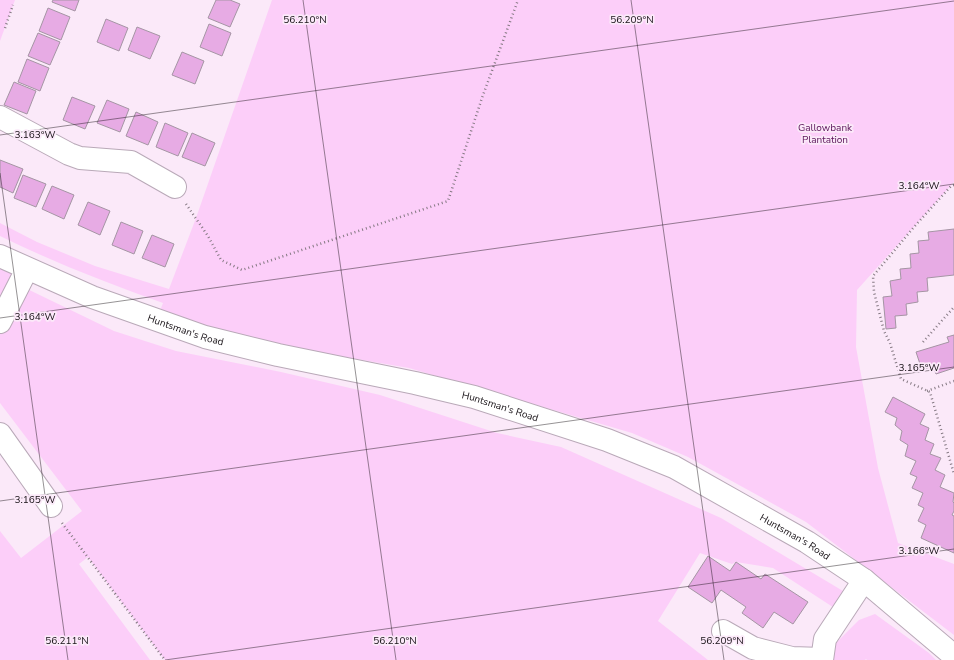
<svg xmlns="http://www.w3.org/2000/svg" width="954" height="660" font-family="'Nunito Sans',sans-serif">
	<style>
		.green { fill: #fccef9 }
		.building { fill: #e7abe4; stroke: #a595a4 }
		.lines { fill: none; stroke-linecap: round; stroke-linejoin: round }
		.minor-casing { stroke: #b9a9b8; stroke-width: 24 }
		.path { stroke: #857983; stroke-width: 2.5; stroke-dasharray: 1 3; stroke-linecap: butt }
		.minor { stroke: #fff; stroke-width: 22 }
		.ticks { fill: none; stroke: #161015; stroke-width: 1; stroke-opacity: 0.45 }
		.labels { text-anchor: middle; stroke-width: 3.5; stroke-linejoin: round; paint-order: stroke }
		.park-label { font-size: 10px; fill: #5a1359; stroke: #fbe9f9 }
		.street-label { font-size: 10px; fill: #161015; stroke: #fbe9f9 }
		.ticks-label { font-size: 10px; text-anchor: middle; fill: #161015; stroke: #fbe9f9; stroke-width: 3.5; stroke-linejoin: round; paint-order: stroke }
	</style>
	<rect width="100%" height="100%" fill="#fbe9f9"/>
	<g class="green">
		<polygon points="0,0 15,0 0,41"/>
		<path d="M 272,0 L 954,0 L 954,182 L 857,290 L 856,347 L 878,468 L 898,543 L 954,564 L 954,635 L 806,522 L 688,457 L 632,433 L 409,368 L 281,346 L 156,321 L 163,303 C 107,283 53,262 0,236 L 0,223 L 37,242 L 95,266 L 169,289 L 196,218 Z"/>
		<polygon points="0,262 27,269 19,285 114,331 176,351 281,372 380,395 497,433 561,447 721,518 853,597 842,613 773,568 736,562 732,564 700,553 658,621 708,660 165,660 88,557 79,564 150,660 0,660 0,531 21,558 82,511 0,403"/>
		<polygon points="875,614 929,653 936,660 867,660 866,659 865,660 829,660 834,645 859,620"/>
	</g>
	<g class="building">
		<polygon points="53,0 79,0 75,11 52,2"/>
		<polygon points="216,0 230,0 240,4 230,27 208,18"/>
		<polygon points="48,8 70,17 61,40 39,31"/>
		<polygon points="106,19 128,28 119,51 97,42"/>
		<polygon points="209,24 231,33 222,56 200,47"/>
		<polygon points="137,27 160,36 150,59 128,50"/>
		<polygon points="38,33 60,42 50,65 28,56"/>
		<polygon points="182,52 204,61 195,84 172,75"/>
		<polygon points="27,59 49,68 40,91 18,82"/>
		<polygon points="14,82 36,91 27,114 4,105"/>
		<polygon points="72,97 95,106 85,129 63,120"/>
		<polygon points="107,100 129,109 120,132 97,123"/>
		<polygon points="136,112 158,122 148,145 126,136"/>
		<polygon points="165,123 188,133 178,156 156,147"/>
		<polygon points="192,133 215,143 205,166 182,157"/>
		<polygon points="0,160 23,169 13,193 0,187"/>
		<polygon points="23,175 46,184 36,207 14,198"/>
		<polygon points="52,186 74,195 64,219 42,209"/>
		<polygon points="88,202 110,211 100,235 78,225"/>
		<polygon points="121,222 143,231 134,254 112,245"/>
		<polygon points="954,229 954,275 927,278 928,291 917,292 918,302 906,304 907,315 895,316 896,328 886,329 883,297 892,296 890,281 901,279 900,269 911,268 910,254 919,253 918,241 929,240 928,232"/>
		<polygon points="152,235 174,244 165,267 142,258"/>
		<polygon points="954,335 954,368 936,374 933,366 922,370 916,352 949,342 947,337"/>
		<polygon points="893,397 925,414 920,424 929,428 925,440 934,444 930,454 941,458 935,470 945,475 940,487 954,493 953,502 954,503 954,511 952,515 954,516 954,553 921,538 926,525 918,521 924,508 918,505 923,493 912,488 917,477 910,474 916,461 905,456 908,445 900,440 902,431 895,425 897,418 885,412"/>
		<polygon points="708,556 730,571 736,562 761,579 765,574 808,602 793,624 774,612 763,628 742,613 746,607 721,590 712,603 688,587"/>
	</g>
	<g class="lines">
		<defs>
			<g id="minor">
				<polyline points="0,117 69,154 80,158 131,162 175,187"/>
				<path id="s1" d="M 0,256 L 92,297 L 205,337 L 278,355 L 415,383 L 474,397 L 607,440 L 674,467 L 807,542 L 864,580 L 954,656"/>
				<polyline points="0,322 27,269"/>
				<polyline points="0,434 51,506"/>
				<polyline points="723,631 753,648 792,658 822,659"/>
				<polyline points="822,660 825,639 864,580"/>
			</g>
		</defs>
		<use href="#minor" class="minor-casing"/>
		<g class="path">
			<polyline points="5,28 13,5"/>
			<polyline points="954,185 951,186 914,227 873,276 874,292 884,331 890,343 901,379 930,392 954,474"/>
			<polyline points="186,204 208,236 221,260 242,270 448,201 482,98 518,0"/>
			<polyline points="923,342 954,307"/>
			<polyline points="927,391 954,381"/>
			<polyline points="62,523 165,660"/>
		</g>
		<use href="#minor" class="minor"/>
	</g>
	<path class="ticks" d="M 303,0 L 396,660M 631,0 L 724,660M 0,135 L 954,1M 0,173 L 68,660M 0,318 L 954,184M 0,501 L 954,367M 165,660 L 954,549"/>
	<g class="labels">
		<g class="park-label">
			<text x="825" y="131">Gallowbank<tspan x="825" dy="12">Plantation</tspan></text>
		</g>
		<g class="street-label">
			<text dy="4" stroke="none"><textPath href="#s1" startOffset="200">Huntsman's Road</textPath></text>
			<text dy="4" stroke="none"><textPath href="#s1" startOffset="524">Huntsman's Road</textPath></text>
			<text dy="4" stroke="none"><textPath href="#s1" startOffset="848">Huntsman's Road</textPath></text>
		</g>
	</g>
	<g class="ticks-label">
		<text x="305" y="23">56.210°N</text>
		<text x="632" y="23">56.209°N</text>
		<text x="35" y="138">3.163°W</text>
		<text x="919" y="189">3.164°W</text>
		<text x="35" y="320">3.164°W</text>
		<text x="919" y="371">3.165°W</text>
		<text x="35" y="503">3.165°W</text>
		<text x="919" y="554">3.166°W</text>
		<text x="67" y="644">56.211°N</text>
		<text x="395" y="644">56.210°N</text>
		<text x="722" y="644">56.209°N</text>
	</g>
</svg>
